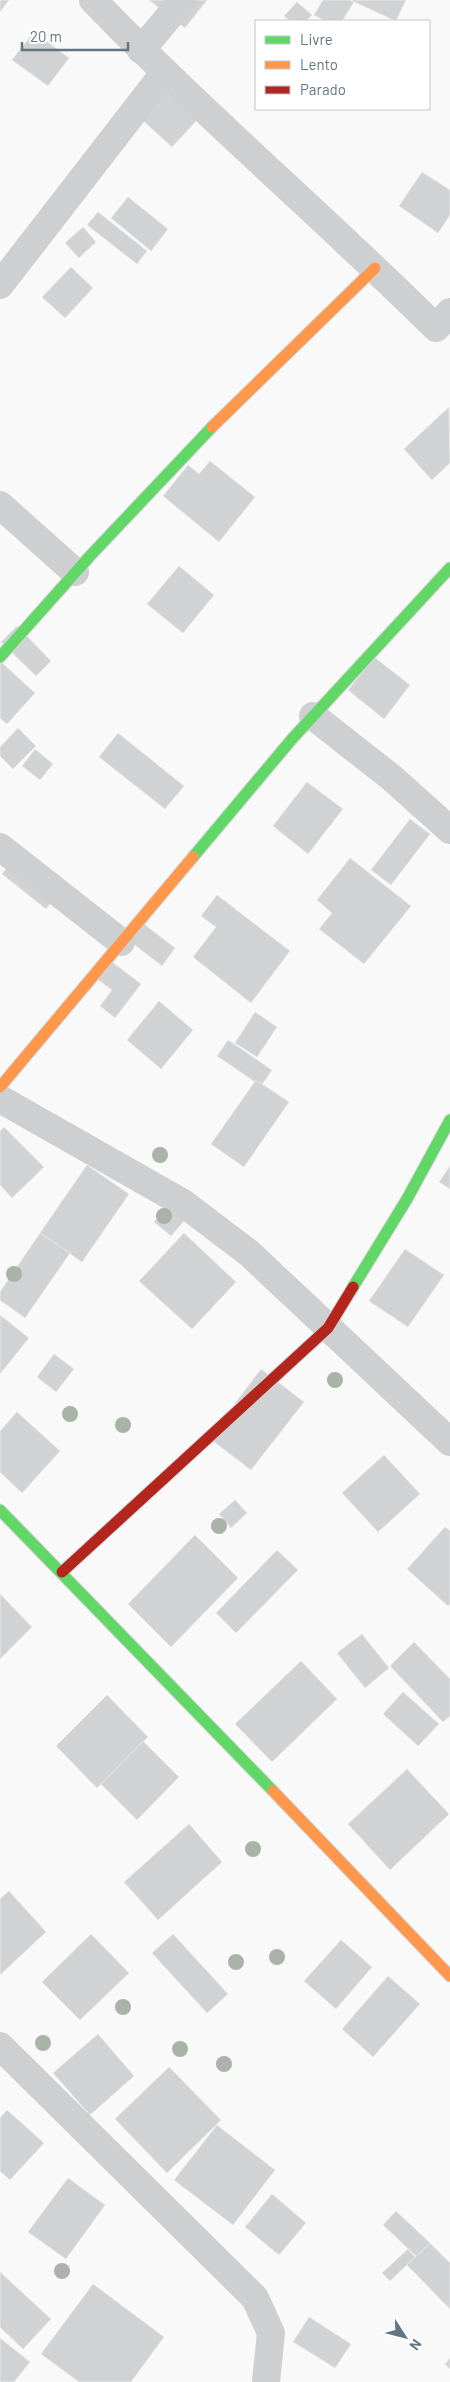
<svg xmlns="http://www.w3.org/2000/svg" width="450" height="2382" font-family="Barlow,sans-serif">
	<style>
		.building { fill: #d0d2d3; stroke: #e8e8e8 }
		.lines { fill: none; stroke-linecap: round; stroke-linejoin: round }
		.fast-casing { stroke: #d5d6d7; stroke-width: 13 }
		.slow-casing { stroke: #d5d6d7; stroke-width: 13 }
		.jam-casing { stroke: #d5d6d7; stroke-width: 13 }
		.street { stroke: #cecfd0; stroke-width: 28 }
		.fast { stroke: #63d668; stroke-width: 11 }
		.slow { stroke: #ff974d; stroke-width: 11 }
		.jam { stroke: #b3261e; stroke-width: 11 }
		.tree { fill: #a9b3a7 }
	</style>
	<rect width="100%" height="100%" fill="#f9f9f9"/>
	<g class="building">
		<polygon points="0,0 9,0 0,12"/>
		<polygon points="149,0 207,0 185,28"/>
		<polygon points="323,0 350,0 354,2 342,21 325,21 314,15"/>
		<polygon points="350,0 406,0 396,21"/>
		<polygon points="297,2 312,15 306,21 290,21 284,16"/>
		<polygon points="34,32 69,58 48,86 12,60"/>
		<polygon points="166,92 197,120 172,147 141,119"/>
		<polygon points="422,172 450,190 450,215 438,233 399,206"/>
		<polygon points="128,197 168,229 151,251 111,218"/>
		<polygon points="98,212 147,251 137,264 87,225"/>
		<polygon points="83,227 96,242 79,258 65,243"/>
		<polygon points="71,267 93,288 65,318 42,297"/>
		<polygon points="449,407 450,463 432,480 404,449"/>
		<polygon points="210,461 255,497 219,542 163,496 188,465 199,474"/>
		<polygon points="179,566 214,595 183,633 147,604"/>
		<polygon points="17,626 51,661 36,676 1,642"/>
		<polygon points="374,657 410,685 384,719 348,690"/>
		<polygon points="0,661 35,693 7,724 0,718"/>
		<polygon points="18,728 36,746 13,769 0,756 0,747"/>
		<polygon points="118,733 184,786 165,809 99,757"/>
		<polygon points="35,749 53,764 40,780 22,766"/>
		<polygon points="307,782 343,809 308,854 273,826"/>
		<polygon points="410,819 430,834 391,885 371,870"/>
		<polygon points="15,857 59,892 46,909 2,874"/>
		<polygon points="350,858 411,906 364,964 319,929 332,913 317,900"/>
		<polygon points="217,895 290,951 251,1003 193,957 216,927 201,916"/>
		<polygon points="136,918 175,948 162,966 122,935"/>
		<polygon points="103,955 141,984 115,1018 100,1006 112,990 89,973"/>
		<polygon points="159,1001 193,1030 161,1069 127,1040"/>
		<polygon points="255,1012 277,1027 257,1057 235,1043"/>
		<polygon points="228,1040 272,1070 261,1086 217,1056"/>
		<polygon points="256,1080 289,1102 244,1167 211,1144"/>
		<polygon points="4,1127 44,1167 12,1198 0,1185 0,1131"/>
		<polygon points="87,1165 129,1194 82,1262 40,1233"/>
		<polygon points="450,1166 450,1189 439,1182"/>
		<polygon points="169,1205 185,1220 171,1236 154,1222"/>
		<polygon points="40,1233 70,1253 25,1318 0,1300 0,1292"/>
		<polygon points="184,1233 236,1282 192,1329 139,1281"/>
		<polygon points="405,1249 444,1275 408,1327 369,1301"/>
		<polygon points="0,1315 29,1338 0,1374"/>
		<polygon points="54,1354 74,1369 56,1392 37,1377"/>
		<polygon points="261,1369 304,1402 251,1470 209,1438"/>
		<polygon points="17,1412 60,1451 22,1493 0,1472 0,1431"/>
		<polygon points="384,1455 420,1494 378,1532 342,1493"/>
		<polygon points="235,1500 247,1513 231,1528 219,1514"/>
		<polygon points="445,1527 450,1531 450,1604 448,1606 407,1569"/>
		<polygon points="195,1535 238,1578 171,1647 128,1604"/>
		<polygon points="277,1550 298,1570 236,1633 216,1613"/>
		<polygon points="0,1594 32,1627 0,1659"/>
		<polygon points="362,1634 389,1668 365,1688 337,1653"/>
		<polygon points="414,1642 450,1679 450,1716 443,1722 390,1666"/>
		<polygon points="301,1661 337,1699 272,1762 235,1724"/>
		<polygon points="403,1692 439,1724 418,1746 383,1714"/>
		<polygon points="107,1695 148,1737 97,1788 56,1746"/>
		<polygon points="143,1741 179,1777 137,1820 101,1784"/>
		<polygon points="407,1769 449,1814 390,1870 348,1824"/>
		<polygon points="189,1824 222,1862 158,1920 124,1882"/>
		<polygon points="9,1891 46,1932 0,1975 0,1899"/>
		<polygon points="91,1934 129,1973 80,2020 42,1982"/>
		<polygon points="173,1934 228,1994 207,2013 152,1953"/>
		<polygon points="341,1940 372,1967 336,2009 304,1981"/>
		<polygon points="388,1976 420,2004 373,2057 342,2029"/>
		<polygon points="98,2034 134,2076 90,2115 53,2073"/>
		<polygon points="169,2067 221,2120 167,2173 115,2119"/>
		<polygon points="7,2110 44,2143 10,2180 0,2171 0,2118"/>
		<polygon points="217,2125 275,2170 233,2225 174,2180"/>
		<polygon points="68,2178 105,2205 66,2259 28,2232"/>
		<polygon points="272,2194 306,2223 279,2255 245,2227"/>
		<polygon points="396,2211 430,2243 417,2257 383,2225"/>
		<polygon points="430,2243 450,2263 450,2309 407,2265"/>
		<polygon points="408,2249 415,2257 390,2281 382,2273"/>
		<polygon points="0,2272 51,2319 23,2349 0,2327"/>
		<polygon points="93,2284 164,2337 131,2382 79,2382 41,2354"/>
		<polygon points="309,2317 351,2344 335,2368 293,2342"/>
		<polygon points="0,2338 30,2362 14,2382 0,2382"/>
		<polygon points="450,2358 450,2369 445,2364"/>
	</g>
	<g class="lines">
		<defs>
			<g id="fast">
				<polyline points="0,657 90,556 212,427"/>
				<polyline points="193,857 292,739 450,568"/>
				<polyline points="353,1287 407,1199 450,1120"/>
				<polyline points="0,1510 273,1791"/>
			</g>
			<g id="slow">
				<polyline points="212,427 375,268"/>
				<polyline points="0,1087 193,857"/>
				<polyline points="273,1791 450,1976"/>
			</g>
			<polyline id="jam" points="62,1572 328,1328 353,1287"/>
		</defs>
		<use href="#fast" class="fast-casing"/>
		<use href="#slow" class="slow-casing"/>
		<use href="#jam" class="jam-casing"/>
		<g class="street">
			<path d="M 93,0 C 203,114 324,217 436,328 L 450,312"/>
			<polyline points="141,50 183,0"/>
			<polyline points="0,285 164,73"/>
			<polyline points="0,505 75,572"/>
			<polyline points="313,716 392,778 450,830"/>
			<polyline points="0,847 121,942"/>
			<polyline points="0,1099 183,1203 249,1253 450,1442"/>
			<polyline points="0,2046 255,2298 271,2333 266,2382"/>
		</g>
		<use href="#fast" class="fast"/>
		<use href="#slow" class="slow"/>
		<use href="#jam" class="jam"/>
	</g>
	<g class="tree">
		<circle cx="160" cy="1155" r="8"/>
		<circle cx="164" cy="1216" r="8"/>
		<circle cx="14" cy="1274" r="8"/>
		<circle cx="335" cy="1380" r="8"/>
		<circle cx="70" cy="1414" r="8"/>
		<circle cx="123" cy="1425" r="8"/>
		<circle cx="219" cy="1526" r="8"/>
		<circle cx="253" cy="1849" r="8"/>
		<circle cx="277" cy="1957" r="8"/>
		<circle cx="236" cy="1962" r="8"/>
		<circle cx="123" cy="2007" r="8"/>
		<circle cx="43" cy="2043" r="8"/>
		<circle cx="180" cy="2049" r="8"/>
		<circle cx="224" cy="2064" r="8"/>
		<circle cx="62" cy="2271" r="8"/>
	</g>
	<rect x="255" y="20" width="175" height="90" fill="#ffffff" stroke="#c1c8cd"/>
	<rect x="265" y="36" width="25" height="8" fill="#63d668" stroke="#c1c8cd"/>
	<text x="300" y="45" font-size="15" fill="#657683">Livre</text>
	<rect x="265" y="61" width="25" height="8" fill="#ff974d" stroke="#c1c8cd"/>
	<text x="300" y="70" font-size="15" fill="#657683">Lento</text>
	<rect x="265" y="86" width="25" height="8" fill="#b3261e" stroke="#c1c8cd"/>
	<text x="300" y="95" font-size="15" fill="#657683">Parado</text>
	<g transform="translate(405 2337) rotate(126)" stroke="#ffffff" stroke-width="4" paint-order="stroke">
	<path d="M0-4L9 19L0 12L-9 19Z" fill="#657683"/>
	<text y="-8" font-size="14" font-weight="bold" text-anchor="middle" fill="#657683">N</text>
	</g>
	<path d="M22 42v8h106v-8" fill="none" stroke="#657683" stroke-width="2.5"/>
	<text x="30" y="42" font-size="15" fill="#657683" stroke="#ffffff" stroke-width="4" paint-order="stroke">20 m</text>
</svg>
